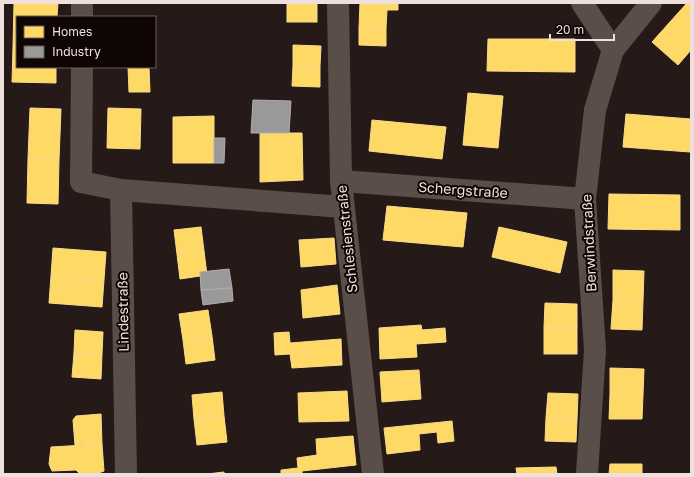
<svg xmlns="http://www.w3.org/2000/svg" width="694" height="477" font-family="'Golos Text',sans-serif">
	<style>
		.homes { fill: #ffd966; stroke: #fadb8a }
		.industry { fill: #999; stroke: #b3aead }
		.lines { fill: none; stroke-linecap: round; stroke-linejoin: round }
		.minor { stroke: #594f48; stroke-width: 22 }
		.labels { text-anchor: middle; stroke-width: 4; stroke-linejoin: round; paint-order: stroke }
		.street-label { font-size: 14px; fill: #f0e0dd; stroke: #0e0504 }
	</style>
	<rect width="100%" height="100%" fill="#261a18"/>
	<g class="homes">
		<polygon points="14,3 58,3 57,17 17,17 17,47 13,47"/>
		<rect x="287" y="3" width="30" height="19"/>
		<polygon points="360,3 398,3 398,10 387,10 386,28 359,28"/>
		<polygon points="687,3 691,3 691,50 678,65 652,42"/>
		<polygon points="359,28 386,28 386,46 359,45"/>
		<polygon points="488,39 575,39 575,72 487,71"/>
		<polygon points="293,45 321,46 320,66 293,66"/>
		<polygon points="13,47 17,47 17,67 56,67 56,83 12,82"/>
		<polygon points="293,66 320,66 320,87 292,86"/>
		<polygon points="128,67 149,67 150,92 129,92"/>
		<polygon points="468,93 503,96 498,148 463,145"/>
		<polygon points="30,108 61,109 59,160 28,159"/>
		<polygon points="108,108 141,109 140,149 107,148"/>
		<polygon points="626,114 691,119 690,152 623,147"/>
		<polygon points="214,116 214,163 173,163 173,117"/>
		<polygon points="372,120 446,127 442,159 369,151"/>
		<polygon points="260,133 302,133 303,180 260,182"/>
		<polygon points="28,159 59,160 58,204 27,203"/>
		<polygon points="609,194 680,195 680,230 608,229"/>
		<polygon points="387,206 467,213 463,247 383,240"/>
		<polygon points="201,227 204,251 177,254 174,230"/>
		<polygon points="499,227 567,242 560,273 492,257"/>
		<polygon points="334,238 336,264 301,267 299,240"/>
		<polygon points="53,248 106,252 104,280 51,276"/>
		<polygon points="204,251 207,275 180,279 177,254"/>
		<polygon points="613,270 644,271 643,301 613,300"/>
		<polygon points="51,276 104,280 102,307 49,303"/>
		<polygon points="337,285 340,314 303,318 301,290"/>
		<polygon points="613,300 643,301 642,330 611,329"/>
		<polygon points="545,303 577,304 577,328 544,328"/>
		<polygon points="208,310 212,336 183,340 179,314"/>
		<polygon points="421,325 422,330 445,328 446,342 416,344 417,357 380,359 379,328"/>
		<rect x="544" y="328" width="33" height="26"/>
		<polygon points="75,330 103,332 102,354 74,353"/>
		<polygon points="289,332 290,343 341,339 342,365 292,368 290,354 275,355 274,333"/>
		<polygon points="212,336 215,360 186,364 183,340"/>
		<polygon points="74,353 102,354 101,379 72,377"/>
		<polygon points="610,368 644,369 643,395 610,394"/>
		<polygon points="419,370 421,399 382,402 380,372"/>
		<polygon points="347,391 349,421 299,422 298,393"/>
		<polygon points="222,392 224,416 194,419 192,395"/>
		<polygon points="548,393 578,394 577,420 546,418"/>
		<polygon points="610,394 643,395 642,419 609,419"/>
		<polygon points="101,414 102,444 75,445 73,420 76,416"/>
		<polygon points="224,416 227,442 197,445 194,419"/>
		<polygon points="546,418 577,420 576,442 545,441"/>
		<polygon points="452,421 454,441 438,443 437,432 419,434 420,450 387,454 384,428"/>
		<polygon points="353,436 356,465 302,471 302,474 281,474 281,470 298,468 297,458 317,455 316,439"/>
		<polygon points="102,444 104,471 96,474 80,474 76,470 52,471 49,464 51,447"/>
		<polygon points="610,464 642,464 642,474 609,474"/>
		<polygon points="556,467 557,474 517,474 516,468"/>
		<polygon points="224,472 224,474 207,474"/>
	</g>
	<g class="industry">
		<polygon points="253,100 291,101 289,133 251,133"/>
		<polygon points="214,138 225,138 224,163 214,163"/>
		<polygon points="229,269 232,288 201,290 200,272"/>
		<polygon points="232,288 233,301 203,305 201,290"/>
	</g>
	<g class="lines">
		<g class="minor">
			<polyline points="338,3 341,181 373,474"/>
			<polyline points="582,3 613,50"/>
			<polyline points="82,17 82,3"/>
			<polyline points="82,67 81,182 121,190 126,474"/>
			<polyline points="341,181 585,199"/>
			<polyline points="121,190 343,207"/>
			<polyline points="587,474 595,350 585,199 595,110 613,50 651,3"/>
		</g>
	</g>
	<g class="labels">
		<g class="street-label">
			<text transform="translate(463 190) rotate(4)" y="5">Schergstraße</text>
			<text transform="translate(347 239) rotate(-96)" y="5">Schlesienstraße</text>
			<text transform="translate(589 243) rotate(-93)" y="5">Berwindstraße</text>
			<text transform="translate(123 312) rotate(-91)" y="5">Lindestraße</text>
		</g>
	</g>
	<rect width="694" height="477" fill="none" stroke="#f0e0dd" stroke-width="8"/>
	<rect x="16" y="16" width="140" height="52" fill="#0e0504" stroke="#685d5b"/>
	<rect x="24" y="26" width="20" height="12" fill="#ffd966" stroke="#685d5b"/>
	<text x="52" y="36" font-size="12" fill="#f0e0dd">Homes</text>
	<rect x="24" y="46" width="20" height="12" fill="#999999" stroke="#685d5b"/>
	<text x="52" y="56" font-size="12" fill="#f0e0dd">Industry</text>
	<path d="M550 34v6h64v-6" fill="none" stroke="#f0e0dd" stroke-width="2"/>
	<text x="556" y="34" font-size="12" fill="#f0e0dd" stroke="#0e0504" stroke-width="3" paint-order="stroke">20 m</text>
</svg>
